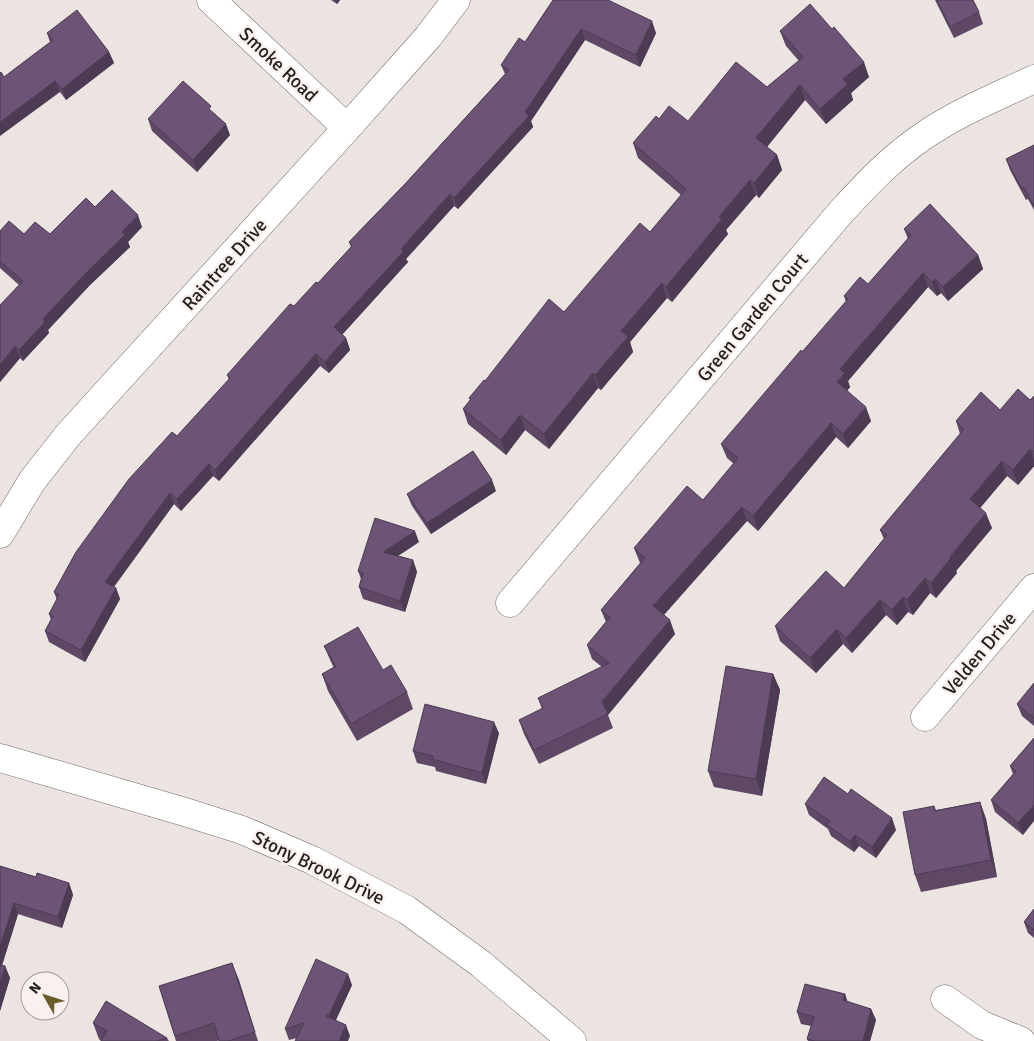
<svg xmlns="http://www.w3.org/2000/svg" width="1034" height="1041" font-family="Signika,sans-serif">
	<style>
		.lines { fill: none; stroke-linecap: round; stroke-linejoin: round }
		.street-casing { stroke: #716a67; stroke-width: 29 }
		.secondary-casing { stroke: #716a67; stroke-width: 29 }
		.street { stroke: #fff; stroke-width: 28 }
		.secondary { stroke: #fff; stroke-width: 28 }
		.wall { fill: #5e4866 }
		.shaded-wall { fill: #4c3b53 }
		.building { fill: #6d5477; stroke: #4c3b53 }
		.labels { text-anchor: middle; stroke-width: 5; stroke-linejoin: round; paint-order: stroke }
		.street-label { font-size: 19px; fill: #23201f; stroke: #faf1ee }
	</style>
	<rect width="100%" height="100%" fill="#ece4e1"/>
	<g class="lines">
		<defs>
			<g id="street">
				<polyline points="211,0 347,128"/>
				<polyline points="0,534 32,481 68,435 347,128 428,37 456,0"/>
				<path d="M 510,603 L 841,212 C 867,184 890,159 922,137 C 956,113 997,97 1034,79"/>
				<polyline points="925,717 1034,588"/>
				<polyline points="945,999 982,1025 1021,1041"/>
			</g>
			<polyline id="secondary" points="0,758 185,812 242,830 312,860 407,910 481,964 572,1041"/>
		</defs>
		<use href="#street" class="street-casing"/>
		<use href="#secondary" class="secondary-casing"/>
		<use href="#street" class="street"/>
		<use href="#secondary" class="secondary"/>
	</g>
	<g class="wall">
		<polygon points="331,0 340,0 337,4"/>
		<polygon points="553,0 656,33 640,67 585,40 531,121 533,127 458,209 454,206 406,259 408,262 342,335 346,338 350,350 329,373 320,366 219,481 213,476 181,511 174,504 114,587 116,588 120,599 85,662 49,642 45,631 51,620 49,614 57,600 54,592 177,436 229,380 227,375 318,283 351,247 349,242 405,184 505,74 501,65 525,42"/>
		<polygon points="935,0 973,0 979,12 983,24 954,38"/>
		<polygon points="780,31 869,77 851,93 853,100 826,124 805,100 767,147 777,155 782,170 759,198 756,195 726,230 728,234 672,302 667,298 630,342 633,352 601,390 598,388 549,449 525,430 506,455 468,424 463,409 470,400 469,398 485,381 564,312 650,232 681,195 638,158 633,143 659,119 688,121 767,87 799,61 786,46"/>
		<polygon points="47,33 109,52 114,63 66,100 60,92 4,77 50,42"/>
		<polygon points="214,113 230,135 197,172 152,131 148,119"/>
		<polygon points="1034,145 1034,210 1028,199 1026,200 1010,170 1006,159"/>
		<polygon points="95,207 142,227 128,242 130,247 89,286 48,330 49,333 23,361 20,358 0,382 0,305 19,285 0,268 0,231 24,234 50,234"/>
		<polygon points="904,229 978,255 983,269 948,301 941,293 937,296 928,287 848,381 850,387 847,391 871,421 848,448 836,437 758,531 747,521 664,615 675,634 608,715 613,728 539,764 524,734 519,720 542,709 538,698 602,667 592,659 587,645 606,622 601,610 640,563 634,548 703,500 734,464 727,458 721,444 846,302 844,296 868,284 908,239"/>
		<polygon points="1034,396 1034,466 1018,485 1007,476 980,508 992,528 956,571 957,573 936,598 930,593 913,615 908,612 897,625 886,615 852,653 843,644 816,673 780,641 775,626 844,588 884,539 880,530 960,434 956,421 1000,410 1030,400"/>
		<polygon points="496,491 431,534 412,506 407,494"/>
		<polygon points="419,542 398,556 413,560 417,572 405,612 363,599 359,587 361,579 358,571"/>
		<polygon points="324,646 383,670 407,692 413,709 357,741 328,691 322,674 334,668 331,662"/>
		<polygon points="773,674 780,690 762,796 714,787 708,771"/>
		<polygon points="1034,683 1034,726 1022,716 1017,704"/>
		<polygon points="499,733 486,784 436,771 435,767 417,763 413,751"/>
		<polygon points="1034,738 1023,835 995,812 991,800 1013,774 1010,766"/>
		<polygon points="980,802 986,819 997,877 921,892 915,875 934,806 936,810"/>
		<polygon points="805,804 896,830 876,858 859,846 854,852 831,836 828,829 809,815"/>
		<polygon points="0,866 36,877 69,883 73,895 62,928 18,914 2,965 5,966 10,978 0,1011"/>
		<polygon points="1034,909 1034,938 1028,933 1024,922"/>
		<polygon points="232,963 258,1041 219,1041 219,1040 217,1041 176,1041 159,986"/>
		<polygon points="352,985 336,1020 350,1036 297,1038 289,1040 285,1029"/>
		<polygon points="845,994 847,1002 871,1009 876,1020 870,1041 808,1041 807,1039 811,1026 801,1024 797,1012"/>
		<polygon points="93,1023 167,1038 169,1041 101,1041 99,1039"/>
	</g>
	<g class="shaded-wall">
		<polygon points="335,0 340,0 337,4"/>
		<polygon points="652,21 656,33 640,67 636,55"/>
		<polygon points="581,29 585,40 531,121 533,127 458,209 454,198 525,112"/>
		<polygon points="109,52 114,63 66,100 62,89"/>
		<polygon points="864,62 869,77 851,93 853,100 826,124 820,109 843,79"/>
		<polygon points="55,81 60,92 0,136 0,122"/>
		<polygon points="800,85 805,100 762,153 756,138"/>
		<polygon points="226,124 230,135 197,172 193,160"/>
		<polygon points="777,155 782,170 759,198 754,183"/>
		<polygon points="750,180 756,195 726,230 728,234 672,302 666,287 719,217"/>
		<polygon points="450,194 454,206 406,259 408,262 338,339 334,327 401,249"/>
		<polygon points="138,215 142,227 128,242 130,247 89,286 48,330 49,333 23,361 19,350 43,319 122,232"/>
		<polygon points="978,255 983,269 948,301 943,287"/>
		<polygon points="923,273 928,287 848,381 850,387 842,397 837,382 840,369"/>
		<polygon points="935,279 941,293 937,296 932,282"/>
		<polygon points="662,283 667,298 630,342 633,352 601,390 595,375 621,331"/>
		<polygon points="346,338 350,350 329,373 325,362"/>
		<polygon points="15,346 20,358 0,382 0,365"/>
		<polygon points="316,354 320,366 219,481 215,470"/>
		<polygon points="593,373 598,388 549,449 544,434"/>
		<polygon points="866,407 871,421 848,448 843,434"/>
		<polygon points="520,415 525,430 506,455 501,440"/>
		<polygon points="831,423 836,437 758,531 753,516"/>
		<polygon points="1030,449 1034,460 1034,466 1018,485 1013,470"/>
		<polygon points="1002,461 1007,476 975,514 970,499"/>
		<polygon points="209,464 213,476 181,511 177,499"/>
		<polygon points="492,480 496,491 431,534 427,523"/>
		<polygon points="170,493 174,504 109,593 105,582"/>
		<polygon points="742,507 747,521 659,620 653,606"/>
		<polygon points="986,513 992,528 956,571 957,573 936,598 931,583 950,557"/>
		<polygon points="415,531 419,542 387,563 383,552"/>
		<polygon points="413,560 417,572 405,612 400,601"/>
		<polygon points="925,578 930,593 913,615 907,600"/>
		<polygon points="116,588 120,599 85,662 81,650"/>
		<polygon points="903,597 908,612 897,625 892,610"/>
		<polygon points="880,600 886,615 852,653 846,638"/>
		<polygon points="670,620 675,634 608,715 602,702"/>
		<polygon points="837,629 843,644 816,673 810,658"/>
		<polygon points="773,674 780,690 762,796 756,779"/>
		<polygon points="494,722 499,733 486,784 482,773"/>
		<polygon points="980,802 986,819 997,877 991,860"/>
		<polygon points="1034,805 1034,821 1023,835 1018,823"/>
		<polygon points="892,818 896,830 876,858 872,847"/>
		<polygon points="855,835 859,846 854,852 850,841"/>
		<polygon points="69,883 73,895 62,928 58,917"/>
		<polygon points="14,903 18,914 0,972 0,947"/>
		<polygon points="232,963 239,980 258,1041"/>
		<polygon points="5,966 10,978 0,1011 0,985"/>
		<polygon points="348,974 352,985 333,1026 329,1015"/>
		<polygon points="845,994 849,1006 843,1000"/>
		<polygon points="871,1009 876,1020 870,1041 863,1041"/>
		<polygon points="346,1025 350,1036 348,1041 339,1041"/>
	</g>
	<g class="building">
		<polygon points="553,0 608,0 652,21 636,55 581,29 525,112 529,116 454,198 450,194 401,249 404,251 334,327 346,338 325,362 316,354 215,470 209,464 177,499 170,493 105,582 116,588 81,650 45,631 53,616 49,614 59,595 54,592 76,552 129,479 172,432 177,436 198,413 230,378 227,375 290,304 294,306 316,282 318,283 352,246 349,242 405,184 509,70 501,65 519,38 525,42"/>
		<polygon points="937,0 973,0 979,12 950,27"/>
		<polygon points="810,4 832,29 834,27 864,62 843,79 848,84 820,109 800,85 756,138 777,155 754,183 750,180 719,217 722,219 666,287 662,283 621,331 628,337 595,375 593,373 544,434 520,415 501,440 463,409 471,399 469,398 484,380 485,381 549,299 564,312 640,223 650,232 686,189 633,143 656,116 659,119 669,106 688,121 736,62 767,87 803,57 780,31"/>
		<polygon points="77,10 109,52 62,89 55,81 0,122 0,73 1,72 4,77 53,40 47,33"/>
		<polygon points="183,81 211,106 209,109 226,124 193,160 148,119"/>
		<polygon points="1034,145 1034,207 1024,187 1021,188 1006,159"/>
		<polygon points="112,190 138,215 122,232 125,235 85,274 43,319 45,322 19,350 15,346 0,365 0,305 23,281 0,261 0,231 9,221 24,234 35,222 50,234 86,198 95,207"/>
		<polygon points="930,204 978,255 943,287 935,279 932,282 923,273 840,369 845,373 837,382 866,407 843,434 831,423 753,516 742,507 653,606 670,620 602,702 608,714 534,750 519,720 543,708 538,698 609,663 587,645 610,617 601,610 645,558 634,548 687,486 703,500 738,458 721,444 801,350 802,352 848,299 844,296 860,277 868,284 911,235 904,229"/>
		<polygon points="1018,389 1030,400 1034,396 1034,450 1033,452 1030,449 1013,470 1002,461 970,499 986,513 950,557 951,558 931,583 925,578 907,600 903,597 892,610 880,600 846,638 837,629 810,658 775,626 826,571 844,588 887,535 880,530 964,429 956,421 981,392 1000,410"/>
		<polygon points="473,451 492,480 427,523 407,494"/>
		<polygon points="375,518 415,531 383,552 413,560 400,601 359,587 363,573 358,571"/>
		<polygon points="358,627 383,670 391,665 407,692 351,724 322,674 336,666 324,646"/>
		<polygon points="726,666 773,674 756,779 708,771"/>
		<polygon points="1034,683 1034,718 1017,704"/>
		<polygon points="425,704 494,722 482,773 432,759 433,756 413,751"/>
		<polygon points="1034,738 1034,805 1018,823 991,800 1016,771 1010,766"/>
		<polygon points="824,777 848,794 851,789 892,818 872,847 855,835 850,841 827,825 830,821 805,804"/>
		<polygon points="980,802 991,860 915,875 903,812 934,806 935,811"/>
		<polygon points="0,866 36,877 37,873 69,883 58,917 14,903 0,947"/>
		<polygon points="1034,909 1034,930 1024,922"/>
		<polygon points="316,959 348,974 329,1015 326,1016 346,1025 339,1041 295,1041 304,1023 285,1029"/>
		<polygon points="232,963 255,1032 228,1041 219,1041 214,1023 175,1036 159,986"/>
		<polygon points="0,965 5,966 0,985"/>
		<polygon points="805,984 845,994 843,1000 871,1009 863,1041 815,1041 807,1039 814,1017 797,1012"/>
		<polygon points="106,1001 167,1038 157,1041 101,1041 107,1031 93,1023"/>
	</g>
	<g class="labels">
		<g class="street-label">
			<text transform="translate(279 64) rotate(43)" y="7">Smoke Road</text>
			<text transform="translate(224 264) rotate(-48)" y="7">Raintree Drive</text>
			<text transform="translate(752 317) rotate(-50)" y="7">Green Garden Court</text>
			<text transform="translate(979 653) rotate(-50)" y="7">Velden Drive</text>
			<text transform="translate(319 867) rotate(26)" y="7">Stony Brook Drive</text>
		</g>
	</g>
	<g transform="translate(45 996) rotate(309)"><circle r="24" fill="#faf1ee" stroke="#a49d9b"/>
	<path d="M0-4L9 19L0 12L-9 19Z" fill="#6b5d2a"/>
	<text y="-8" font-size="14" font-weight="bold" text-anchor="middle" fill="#23201f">N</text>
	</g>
</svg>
